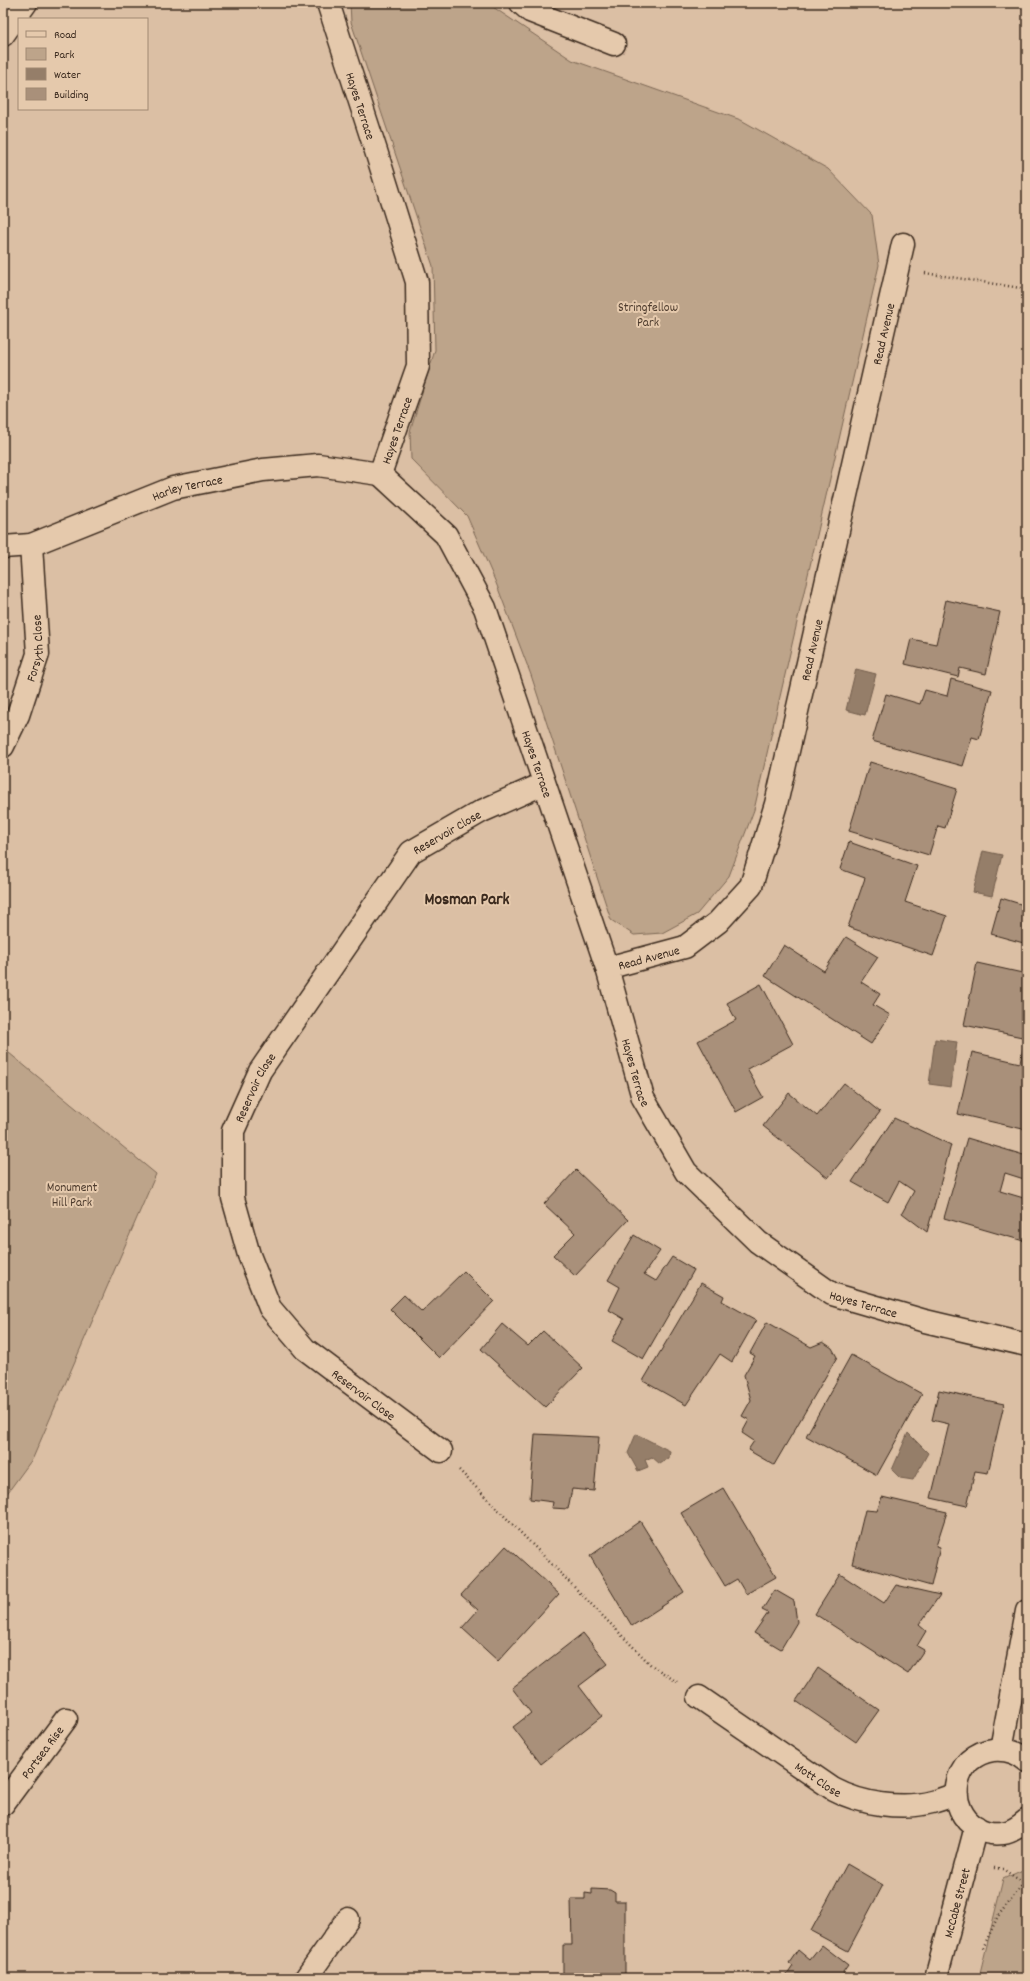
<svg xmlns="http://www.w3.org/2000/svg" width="1030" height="1981" font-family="Dekko,sans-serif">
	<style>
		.green { fill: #bda48a; stroke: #7c6754 }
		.water { fill: #957e69; stroke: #715c4b }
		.building { fill: #a9907a; stroke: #3b2a1e }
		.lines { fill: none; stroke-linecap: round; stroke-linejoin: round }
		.minor-casing { stroke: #3b2a1e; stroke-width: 25 }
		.path { stroke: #3b2a1e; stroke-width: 2.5; stroke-dasharray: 1 3; stroke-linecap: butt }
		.minor { stroke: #e5c9ac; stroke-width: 22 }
		.labels { text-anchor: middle; stroke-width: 4; stroke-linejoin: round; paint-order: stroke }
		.street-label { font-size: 13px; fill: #3b2a1e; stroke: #e5c9ac }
		.park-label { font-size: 13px; fill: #4e3c2e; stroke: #e5c9ac }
		.district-label { font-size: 17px; font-weight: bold; fill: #3b2a1e; stroke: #e5c9ac }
	</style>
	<rect width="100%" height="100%" fill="#dbbfa4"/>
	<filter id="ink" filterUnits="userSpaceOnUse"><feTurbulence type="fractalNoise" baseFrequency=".025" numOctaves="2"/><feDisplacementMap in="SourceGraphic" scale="8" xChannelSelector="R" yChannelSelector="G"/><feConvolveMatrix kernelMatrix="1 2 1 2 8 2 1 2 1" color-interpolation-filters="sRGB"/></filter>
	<g filter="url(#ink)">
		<g class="green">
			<polygon points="350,3 487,3 572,60 741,120 828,169 872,215 879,265 754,810 729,876 697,914 662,933 634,935 611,920 531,675 496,583 467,516 411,459 410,432 435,350 433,266 351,22"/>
			<polygon points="3,1048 156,1174 33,1458 3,1499"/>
			<polygon points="1027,1868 1027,1978 979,1978 1003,1879"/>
		</g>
		<g class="water">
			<polygon points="856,669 876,674 865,715 846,710"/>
			<polygon points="983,851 1002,855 992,896 973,892"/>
			<polygon points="935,1039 957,1042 951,1087 929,1084"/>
			<polygon points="908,1433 928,1453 913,1480 900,1478 892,1470"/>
			<polygon points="636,1434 670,1451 669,1458 660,1464 652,1457 645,1460 648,1467 638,1471 628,1453"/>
		</g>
		<g class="building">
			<polygon points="946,600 1000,612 986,674 960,668 958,677 905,664 911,639 936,644"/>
			<polygon points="951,679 992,690 979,739 972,737 963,766 872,741 886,694 920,704 925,690 947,696"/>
			<polygon points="870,762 957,789 945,828 938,826 929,855 849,831"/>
			<polygon points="849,842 917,866 905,902 947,916 933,956 848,927 865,878 840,869"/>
			<polygon points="1001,898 1027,906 1027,944 991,934"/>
			<polygon points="846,937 878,957 861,982 880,994 873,1005 890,1015 871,1044 765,976 784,945 824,971"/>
			<polygon points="977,963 1027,974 1027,1038 964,1025"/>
			<polygon points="761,984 793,1044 747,1069 763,1097 736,1112 698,1041 736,1020 727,1003"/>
			<polygon points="1023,1049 1027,1050 1027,1130 958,1114 972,1052 1020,1063"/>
			<polygon points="844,1083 880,1112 828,1178 763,1126 789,1093 817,1116"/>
			<polygon points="894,1118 951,1145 927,1232 902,1213 914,1191 899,1181 888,1202 852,1182"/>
			<polygon points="967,1138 1027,1156 1027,1180 1005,1173 1000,1191 1027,1199 1027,1242 944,1218"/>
			<polygon points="576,1170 628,1220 575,1276 553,1255 575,1233 544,1204"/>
			<polygon points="634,1235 660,1251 644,1274 656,1281 672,1257 694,1270 643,1359 612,1341 624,1319 609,1310 620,1287 608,1280"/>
			<polygon points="464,1271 494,1301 439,1358 390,1309 404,1295 422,1312"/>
			<polygon points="701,1283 724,1296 722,1301 756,1320 732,1362 720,1354 686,1405 643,1381"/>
			<polygon points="767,1322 811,1347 823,1342 832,1348 837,1357 774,1465 748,1450 754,1441 742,1433 749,1420 742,1416 751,1400 744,1375 755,1356 750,1353"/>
			<polygon points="502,1324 528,1346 543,1331 583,1368 545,1407 481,1349"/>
			<polygon points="851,1355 922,1394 877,1475 806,1436"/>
			<polygon points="939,1390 1004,1404 988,1473 975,1471 967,1506 931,1498 949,1424 932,1420"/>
			<polygon points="535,1434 599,1437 594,1491 572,1489 568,1509 552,1508 553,1502 530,1499"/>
			<polygon points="723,1488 776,1577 746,1594 737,1579 725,1586 681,1513"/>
			<polygon points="882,1497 947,1512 936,1546 940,1547 931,1586 852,1564 865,1510 877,1511"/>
			<polygon points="640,1521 684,1592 632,1626 590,1556"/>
			<polygon points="506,1546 559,1594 498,1661 462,1628 478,1610 461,1595"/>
			<polygon points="840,1574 884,1603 896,1585 940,1595 919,1625 926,1631 917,1646 924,1650 908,1674 815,1614"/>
			<polygon points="775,1590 794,1601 797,1622 781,1649 754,1633 768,1613 762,1610"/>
			<polygon points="583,1633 608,1664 579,1686 602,1716 541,1764 513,1727 531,1713 512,1688"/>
			<polygon points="818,1668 879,1710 856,1742 796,1701"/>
			<polygon points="847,1864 883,1885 848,1951 811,1931"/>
			<polygon points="592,1889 610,1890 615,1893 615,1901 625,1901 625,1978 563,1978 563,1945 572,1945 571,1899 585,1899 585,1893 592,1894"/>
			<polygon points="822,1945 848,1965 843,1972 846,1978 785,1978 793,1966 789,1963 798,1950 810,1960"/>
		</g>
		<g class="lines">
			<defs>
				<g id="minor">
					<path id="s1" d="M 328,3 L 376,151 L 417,282 L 418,366 L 380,474"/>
					<polyline points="521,3 530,11 614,44"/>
					<polyline points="3,35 26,3"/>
					<path id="s2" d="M 380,474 L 446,535 L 485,608 L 607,968 L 643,1098 L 686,1172 L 758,1242 L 832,1294 L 925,1321 L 1027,1345"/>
					<path id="s3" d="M 3,547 L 31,545 L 173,488 L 263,470 L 318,465 L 380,474"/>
					<path id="s4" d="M 3,746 L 18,715 L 38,654 L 31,545"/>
					<path id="s5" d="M 607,968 L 685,947 L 718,922 L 751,886 L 776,804 L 903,244"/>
					<path id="s6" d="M 441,1451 L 305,1349 L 270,1308 L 249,1255 L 233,1198 L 233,1131 L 260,1071 L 411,852 L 482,811 L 543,784"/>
					<path id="s7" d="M 699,1697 L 833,1789 C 861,1804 901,1810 932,1802 C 940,1800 948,1797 956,1794"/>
					<polyline points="1001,1749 1027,1611"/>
					<path d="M 1027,1761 C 1018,1752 1006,1749 993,1750 C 984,1751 976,1755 969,1761 C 942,1790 962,1838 1003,1833 C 1012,1832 1020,1826 1027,1820"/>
					<path id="s8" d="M 3,1804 L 66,1719"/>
					<polyline points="306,1978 348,1919"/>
					<path id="s9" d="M 936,1978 L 976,1827"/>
				</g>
			</defs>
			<use href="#minor" class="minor-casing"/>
			<g class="path">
				<polyline points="925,273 1027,289"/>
				<polyline points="3,1446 6,1451 3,1454"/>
				<polyline points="459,1470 651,1665 677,1682"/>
				<polyline points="994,1868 1003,1869 1023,1883"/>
				<polyline points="983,1948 998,1916 1027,1879"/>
			</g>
			<use href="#minor" class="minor"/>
		</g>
	</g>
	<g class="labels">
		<g class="street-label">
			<text dy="5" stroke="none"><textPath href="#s1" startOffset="108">Hayes Terrace</textPath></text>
			<text dy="5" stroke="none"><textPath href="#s5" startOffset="739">Read Avenue</textPath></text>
			<text transform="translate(396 430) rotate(-71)" y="5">Hayes Terrace</text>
			<text dy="5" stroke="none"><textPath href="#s3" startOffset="195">Harley Terrace</textPath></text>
			<text dy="5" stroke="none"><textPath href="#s4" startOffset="104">Forsyth Close</textPath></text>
			<text dy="5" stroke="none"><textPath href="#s5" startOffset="415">Read Avenue</textPath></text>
			<text dy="5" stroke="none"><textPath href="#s2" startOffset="337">Hayes Terrace</textPath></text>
			<text dy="5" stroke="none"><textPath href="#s6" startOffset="780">Reservoir Close</textPath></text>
			<text dy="5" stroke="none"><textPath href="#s5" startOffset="43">Read Avenue</textPath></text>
			<text dy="5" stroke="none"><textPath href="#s2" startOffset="661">Hayes Terrace</textPath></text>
			<text dy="5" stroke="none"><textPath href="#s6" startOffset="456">Reservoir Close</textPath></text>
			<text dy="5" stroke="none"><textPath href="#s2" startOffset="997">Hayes Terrace</textPath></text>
			<text transform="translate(364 1394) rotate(37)" y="5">Reservoir Close</text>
			<text dy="5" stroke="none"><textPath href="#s8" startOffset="65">Portsea Rise</textPath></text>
			<text dy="5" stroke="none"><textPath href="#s7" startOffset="145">Mott Close</textPath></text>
			<text dy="5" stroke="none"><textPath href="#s9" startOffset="78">McCabe Street</textPath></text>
		</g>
		<g class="park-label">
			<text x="648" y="311">Stringfellow<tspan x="648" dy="15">Park</tspan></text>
			<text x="72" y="1191">Monument<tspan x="72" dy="15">Hill Park</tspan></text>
		</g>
		<g class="district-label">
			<text x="467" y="904">Mosman Park</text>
		</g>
	</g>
	<rect width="1030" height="1981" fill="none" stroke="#e5c9ac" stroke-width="16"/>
	<rect x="8" y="8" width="1014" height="1965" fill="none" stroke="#3b2a1e" stroke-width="1.5" filter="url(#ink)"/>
	<rect x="18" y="18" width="130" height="92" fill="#e5c9ac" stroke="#a18973"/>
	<rect x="26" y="31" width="20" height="6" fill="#e5c9ac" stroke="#a18973"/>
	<text x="54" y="38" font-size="12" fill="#3b2a1e">Road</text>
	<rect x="26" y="48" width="20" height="12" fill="#bda48a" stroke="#a18973"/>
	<text x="54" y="58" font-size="12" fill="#3b2a1e">Park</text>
	<rect x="26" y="68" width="20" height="12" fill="#957e69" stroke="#a18973"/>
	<text x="54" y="78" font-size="12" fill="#3b2a1e">Water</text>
	<rect x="26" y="88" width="20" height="12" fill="#a9907a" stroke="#a18973"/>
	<text x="54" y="98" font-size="12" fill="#3b2a1e">Building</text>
</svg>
